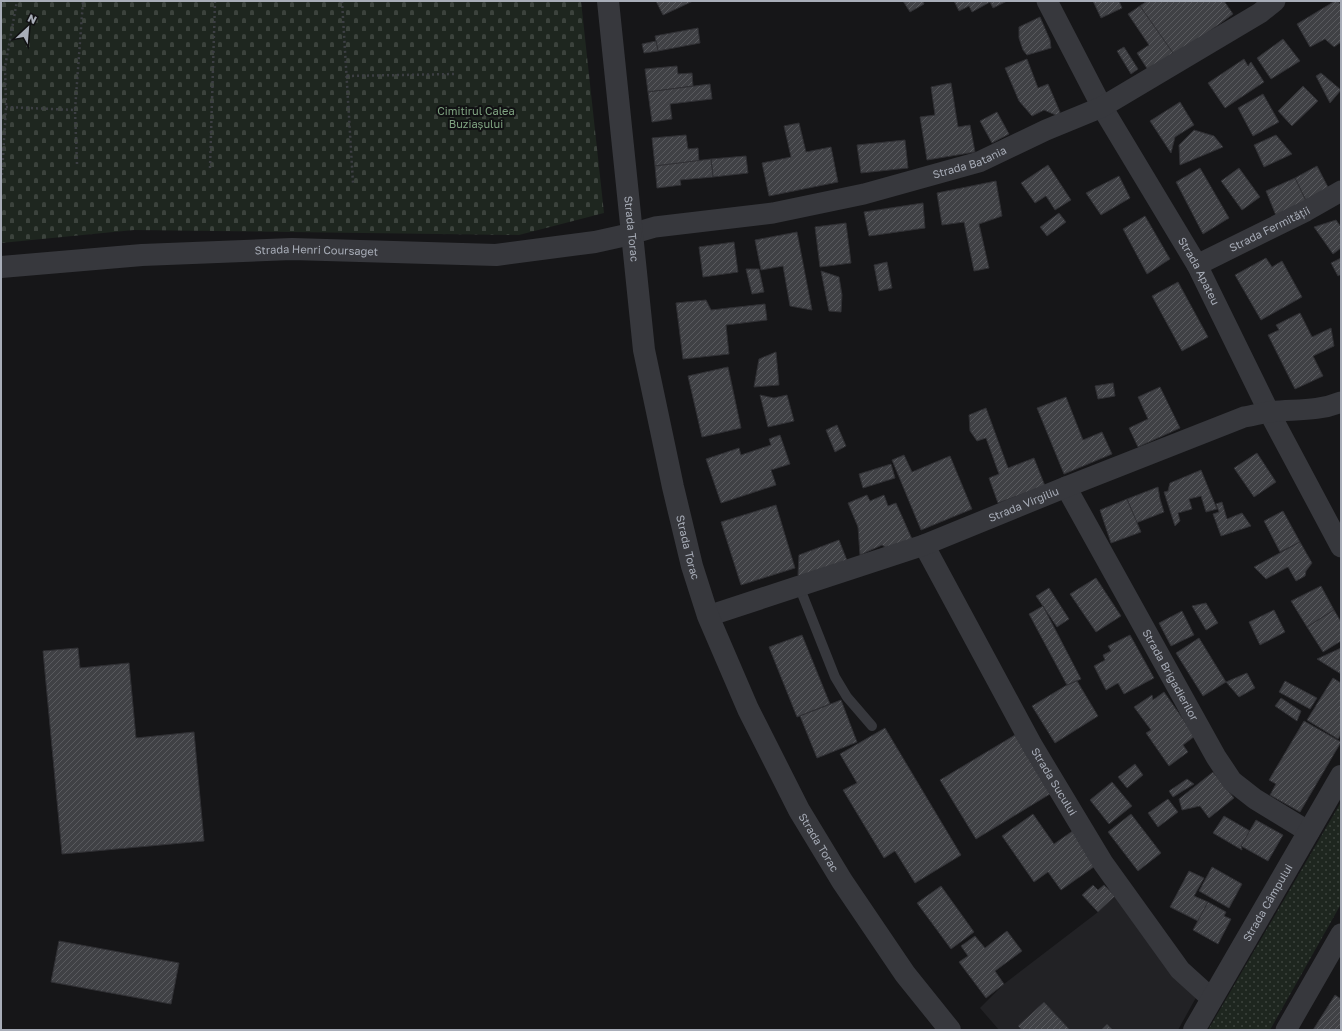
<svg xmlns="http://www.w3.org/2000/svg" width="1342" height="1031" font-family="'Golos Text',sans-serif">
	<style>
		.built { fill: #222225 }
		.grass { fill: url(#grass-dots) }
		.cemetery { fill: url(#cemetery-stones) }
		.building { fill: url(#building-hatch); stroke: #303034 }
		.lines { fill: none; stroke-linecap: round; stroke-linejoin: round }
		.path { stroke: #3d3f44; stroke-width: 2.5; stroke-dasharray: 2 3; stroke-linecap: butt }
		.service { stroke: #37383d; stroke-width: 10 }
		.minor { stroke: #37383d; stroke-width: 21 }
		.tertiary { stroke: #37383d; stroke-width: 22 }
		.labels { text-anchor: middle; stroke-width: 4; stroke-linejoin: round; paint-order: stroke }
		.park-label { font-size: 11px; fill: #7fa381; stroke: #111113 }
		.street-label { font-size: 11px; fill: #a8adb8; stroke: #111113 }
	</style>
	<defs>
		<pattern id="grass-dots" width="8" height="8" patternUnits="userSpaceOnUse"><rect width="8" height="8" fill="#1e261f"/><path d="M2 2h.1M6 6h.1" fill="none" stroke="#3c433d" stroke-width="1.8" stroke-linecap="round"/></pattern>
		<pattern id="cemetery-stones" width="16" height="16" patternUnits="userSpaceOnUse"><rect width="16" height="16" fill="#1e261f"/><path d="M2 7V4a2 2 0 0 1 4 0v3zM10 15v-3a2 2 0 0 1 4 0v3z" fill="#3c433d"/></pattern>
		<pattern id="building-hatch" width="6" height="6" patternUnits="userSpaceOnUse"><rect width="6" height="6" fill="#404145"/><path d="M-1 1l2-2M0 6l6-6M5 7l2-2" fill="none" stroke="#595a5e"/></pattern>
	</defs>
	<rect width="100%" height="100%" fill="#161618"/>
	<polygon class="built" points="1115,896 1198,994 1178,1030 999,1030 980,1008 1004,984 1098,912"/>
	<polygon class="grass" points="1341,802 1341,904 1270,1030 1208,1030"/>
	<polygon class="cemetery" points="1,1 581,1 604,213 519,235 134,230 1,243"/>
	<g class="building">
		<polygon points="656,1 693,1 663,15"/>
		<polygon points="903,1 923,1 924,4 910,12"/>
		<polygon points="954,1 1007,1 993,8 990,2 972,12 969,6 959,11"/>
		<polygon points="1093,1 1119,1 1122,8 1101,18"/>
		<polygon points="1147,1 1224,1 1233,14 1173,58 1137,8"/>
		<polygon points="1335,1 1338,1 1341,5 1341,42 1334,47 1325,39 1310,47 1297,24"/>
		<polygon points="1140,6 1173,53 1148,70 1137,53 1149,45 1128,14"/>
		<polygon points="1040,17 1050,40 1051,48 1027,55 1023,50 1019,38 1019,27"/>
		<polygon points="698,28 700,43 658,51 655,36"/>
		<polygon points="1283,39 1300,61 1271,79 1257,58"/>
		<polygon points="656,41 658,51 644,53 642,44"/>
		<polygon points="1124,47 1138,69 1131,74 1117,51"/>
		<polygon points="1027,59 1038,88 1048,84 1060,112 1058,116 1044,110 1032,116 1019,101 1005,68"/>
		<polygon points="1244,59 1248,66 1251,62 1264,82 1225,108 1208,83"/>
		<polygon points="677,66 678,74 692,73 693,86 648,92 645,69"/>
		<polygon points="1321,73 1341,90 1330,103 1316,76"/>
		<polygon points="951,83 958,127 970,125 975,152 927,160 920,117 935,115 931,87"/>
		<polygon points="710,84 712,99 670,104 672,119 652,122 648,92"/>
		<polygon points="1303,86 1318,101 1292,126 1278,111"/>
		<polygon points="1263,94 1279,122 1253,136 1238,108"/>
		<polygon points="1180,102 1194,125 1175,137 1171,153 1150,121"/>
		<polygon points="997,112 1009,134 992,143 980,121"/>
		<polygon points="799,123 806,152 831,147 838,182 769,196 762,163 791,157 784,126"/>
		<polygon points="1194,130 1214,136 1223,147 1180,165 1179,145"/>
		<polygon points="686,135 688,149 698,148 699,161 655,166 652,138"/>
		<polygon points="1276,135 1292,154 1264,167 1254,145"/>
		<polygon points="905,140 908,168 861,173 857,145"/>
		<polygon points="746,156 748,173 713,177 711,159"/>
		<polygon points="711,159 713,177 680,180 681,185 657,188 655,166"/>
		<polygon points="1048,165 1071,200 1055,210 1046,196 1035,203 1021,183"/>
		<polygon points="1317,166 1330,191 1307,203 1295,178"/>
		<polygon points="1200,168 1229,218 1203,234 1176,182"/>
		<polygon points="1239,168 1260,197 1242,210 1221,181"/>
		<polygon points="1119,176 1130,198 1101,215 1086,193"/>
		<polygon points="1295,178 1307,203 1277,218 1266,191"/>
		<polygon points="996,181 1002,216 979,224 989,268 974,271 964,222 942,225 937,193"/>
		<polygon points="923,203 925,228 869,236 864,212"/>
		<polygon points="1059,213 1066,222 1047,236 1040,227"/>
		<polygon points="1145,216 1170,259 1147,274 1123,229"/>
		<polygon points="1336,220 1341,227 1341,248 1333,254 1314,227"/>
		<polygon points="846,223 851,263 820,267 815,227"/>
		<polygon points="797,232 812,310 790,306 783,266 761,270 755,240"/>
		<polygon points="734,242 738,272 703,277 699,247"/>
		<polygon points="1266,258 1272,267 1282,261 1302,297 1261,320 1235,275"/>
		<polygon points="1341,258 1341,274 1338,276 1331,263"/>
		<polygon points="887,262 892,288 879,291 874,265"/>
		<polygon points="746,269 759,269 764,292 752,294"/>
		<polygon points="821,271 839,277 842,295 841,312 829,311"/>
		<polygon points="1178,282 1208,337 1182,351 1152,296"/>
		<polygon points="706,300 711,310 765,304 767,320 726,325 729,354 683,359 676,303"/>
		<polygon points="1300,313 1312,337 1331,328 1334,346 1313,356 1323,376 1295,389 1268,335 1279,330 1276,325"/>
		<polygon points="776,352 779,385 754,387 759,359"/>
		<polygon points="728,367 741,428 702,437 688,376"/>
		<polygon points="1113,383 1115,396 1098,399 1095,386"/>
		<polygon points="1160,387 1180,428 1138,447 1129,428 1148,419 1138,397"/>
		<polygon points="760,395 774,398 787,395 794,421 768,427"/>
		<polygon points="1066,397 1083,440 1102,432 1112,454 1064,474 1037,408"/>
		<polygon points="986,408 1008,468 1034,458 1045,486 998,503 989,478 999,474 986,438 977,441 970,431 969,415"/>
		<polygon points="837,425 846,446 835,452 826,430"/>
		<polygon points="780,435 790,464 771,470 776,485 721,503 706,459 739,448 741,455 771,445 769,439"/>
		<polygon points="1257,453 1276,482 1254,497 1234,468"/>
		<polygon points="904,455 912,472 950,456 972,509 921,530 892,460"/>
		<polygon points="891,464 895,478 863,488 859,474"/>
		<polygon points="1201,470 1217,509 1206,512 1201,496 1189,499 1192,509 1178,513 1180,521 1175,526 1164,492 1168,491 1170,483"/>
		<polygon points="1158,487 1160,499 1164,512 1136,523 1127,499"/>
		<polygon points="867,495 870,501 884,495 888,506 896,503 912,539 888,549 882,545 860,555 858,527 848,503"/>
		<polygon points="1127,499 1141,532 1111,543 1100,510"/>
		<polygon points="1222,502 1227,519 1242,513 1251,526 1221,536 1213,514 1219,512 1216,504"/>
		<polygon points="776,505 795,568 741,585 721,522"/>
		<polygon points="1283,511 1300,542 1280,552 1264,521"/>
		<polygon points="839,540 848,563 803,581 798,575 799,555"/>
		<polygon points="1300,542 1312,563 1306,571 1305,576 1296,581 1288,567 1266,579 1254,567"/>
		<polygon points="1096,578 1121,616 1096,632 1070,594"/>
		<polygon points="1321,586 1334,610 1307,627 1291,601"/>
		<polygon points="1049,588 1069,619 1057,627 1036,596"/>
		<polygon points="1206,603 1218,623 1206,630 1192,606"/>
		<polygon points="1043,606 1081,679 1067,685 1029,614"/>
		<polygon points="1274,610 1285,632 1260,645 1249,622"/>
		<polygon points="1334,610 1341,622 1341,641 1323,652 1307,627"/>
		<polygon points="1182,611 1194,635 1171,646 1159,623"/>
		<polygon points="802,635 830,704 797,717 769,647"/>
		<polygon points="1130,635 1154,678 1124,694 1118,683 1106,690 1094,666 1105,660 1103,655 1111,651 1108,646"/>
		<polygon points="1199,638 1226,682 1203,696 1176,653"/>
		<polygon points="78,648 80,668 129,663 136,738 194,732 204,841 62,854 43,651"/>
		<polygon points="1341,648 1341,674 1317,659"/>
		<polygon points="1247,673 1255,688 1239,697 1226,682"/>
		<polygon points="1333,678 1341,683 1341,734 1338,739 1307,720"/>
		<polygon points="1077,681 1098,716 1055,743 1032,706 1067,685"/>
		<polygon points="1285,681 1317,698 1310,709 1279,692"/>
		<polygon points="1164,692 1195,736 1183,745 1188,752 1169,766 1146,733 1151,730 1134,707 1152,695 1153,700"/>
		<polygon points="1281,698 1301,711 1297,721 1275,706"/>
		<polygon points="841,700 857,742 817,758 800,716"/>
		<polygon points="1304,721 1341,742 1300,812 1270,795 1276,784 1269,780"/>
		<polygon points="885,728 961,855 915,883 895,851 884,858 843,790 857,783 840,754"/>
		<polygon points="1015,735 1050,794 976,839 940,780"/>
		<polygon points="1135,764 1143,775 1127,788 1118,777"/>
		<polygon points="1213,772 1234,798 1209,818 1200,806 1182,810 1179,799"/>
		<polygon points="1187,779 1194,784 1173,797 1169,791"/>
		<polygon points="1112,782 1132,806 1109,824 1090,800"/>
		<polygon points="1168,799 1178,812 1158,827 1148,813"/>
		<polygon points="1033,814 1054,844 1074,830 1098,864 1061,890 1048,872 1034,882 1002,836"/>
		<polygon points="1131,814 1161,853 1138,871 1108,832"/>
		<polygon points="1224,816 1250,831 1241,846 1242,850 1213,833"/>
		<polygon points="1256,820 1283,835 1268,861 1241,846"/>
		<polygon points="1212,867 1242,884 1229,908 1199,891"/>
		<polygon points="1189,871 1204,878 1194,896 1208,902 1198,921 1170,907"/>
		<polygon points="1093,885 1098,890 1104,885 1115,896 1098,912 1082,895"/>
		<polygon points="941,886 974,932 951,949 917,903"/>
		<polygon points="1208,902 1226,912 1224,916 1231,919 1218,944 1193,930"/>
		<polygon points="1007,931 1022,951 995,971 1004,984 986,998 959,962 968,956 961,946 975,936 985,948"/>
		<polygon points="59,941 179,963 171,1004 51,982"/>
		<polygon points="1335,995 1341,999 1341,1027 1339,1030 1313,1030"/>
		<polygon points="1044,1002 1070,1030 1022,1030 1018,1026"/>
		<polygon points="1107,1024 1113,1030 1101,1030"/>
	</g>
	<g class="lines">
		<g class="path">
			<polyline points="342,1 353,183"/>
			<polyline points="1,67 5,67"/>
			<polyline points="347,76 455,74"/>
			<polyline points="6,107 75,110"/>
			<polyline points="77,164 75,110 83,1"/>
			<polyline points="210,168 215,1"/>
			<polyline points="2,175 6,107 5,67 17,1"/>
		</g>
		<polyline class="service" points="799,586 835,677 847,697 872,726"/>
		<g class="minor">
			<path id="s1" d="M 1047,1 L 1102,107 L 1197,265 L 1269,412 L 1341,547"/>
			<path id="s2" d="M 631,234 L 655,227 L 773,213 L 864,194 L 979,162 L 1046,130 L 1102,107 L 1260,13 L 1275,1"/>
			<path id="s3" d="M 1197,265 L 1306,211 L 1341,191"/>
			<path id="s4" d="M 1066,487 L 1216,757 L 1232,781 L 1255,799 L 1309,832"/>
			<path id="s5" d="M 924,545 L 1032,745 L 1103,863 L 1180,970 L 1212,999"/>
			<path id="s6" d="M 708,616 L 924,545 L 1066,487 L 1244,417 C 1252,416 1261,413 1269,412 C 1294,409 1317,412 1341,402"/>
			<polyline points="1286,1030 1341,934"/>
		</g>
		<g class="tertiary">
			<path id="s7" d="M 608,1 L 644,350 L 673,487 L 692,566 L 708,616 L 748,709 L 799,810 L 842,881 L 905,974 L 950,1030"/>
			<path id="s8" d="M 1,267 L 142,255 L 292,249 L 496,255 L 595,242 L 631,234"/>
			<path id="s9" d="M 1194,1030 L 1341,776"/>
		</g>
	</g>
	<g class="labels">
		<g class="park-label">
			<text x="476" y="115">Cimitirul Calea<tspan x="476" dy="13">Buziașului</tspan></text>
		</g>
		<g class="street-label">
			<text dy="4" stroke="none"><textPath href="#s2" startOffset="347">Strada Batania</textPath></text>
			<text dy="4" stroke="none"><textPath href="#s7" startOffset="229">Strada Torac</textPath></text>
			<text dy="4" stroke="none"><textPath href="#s3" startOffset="81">Strada Fermității</textPath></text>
			<text dy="4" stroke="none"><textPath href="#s8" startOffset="316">Strada Henri Coursaget</textPath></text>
			<text dy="4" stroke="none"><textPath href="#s1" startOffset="310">Strada Apateu</textPath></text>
			<text dy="4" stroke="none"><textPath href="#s6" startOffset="335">Strada Virgiliu</textPath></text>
			<text dy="4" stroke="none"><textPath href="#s7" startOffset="553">Strada Torac</textPath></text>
			<text dy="4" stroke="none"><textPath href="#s4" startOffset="215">Strada Brigadierilor</textPath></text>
			<text dy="4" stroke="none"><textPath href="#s5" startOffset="270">Strada Sucului</textPath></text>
			<text dy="4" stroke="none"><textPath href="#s7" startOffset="877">Strada Torac</textPath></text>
			<text dy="4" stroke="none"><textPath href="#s9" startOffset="147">Strada Câmpului</textPath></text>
		</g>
	</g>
	<rect width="1342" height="1031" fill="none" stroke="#a8adb8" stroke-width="4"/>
	<g transform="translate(28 28) rotate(26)" stroke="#111113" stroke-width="3" paint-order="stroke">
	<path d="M0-3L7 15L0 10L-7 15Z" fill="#a8adb8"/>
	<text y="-6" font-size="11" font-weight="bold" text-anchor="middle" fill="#a8adb8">N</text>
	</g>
</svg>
